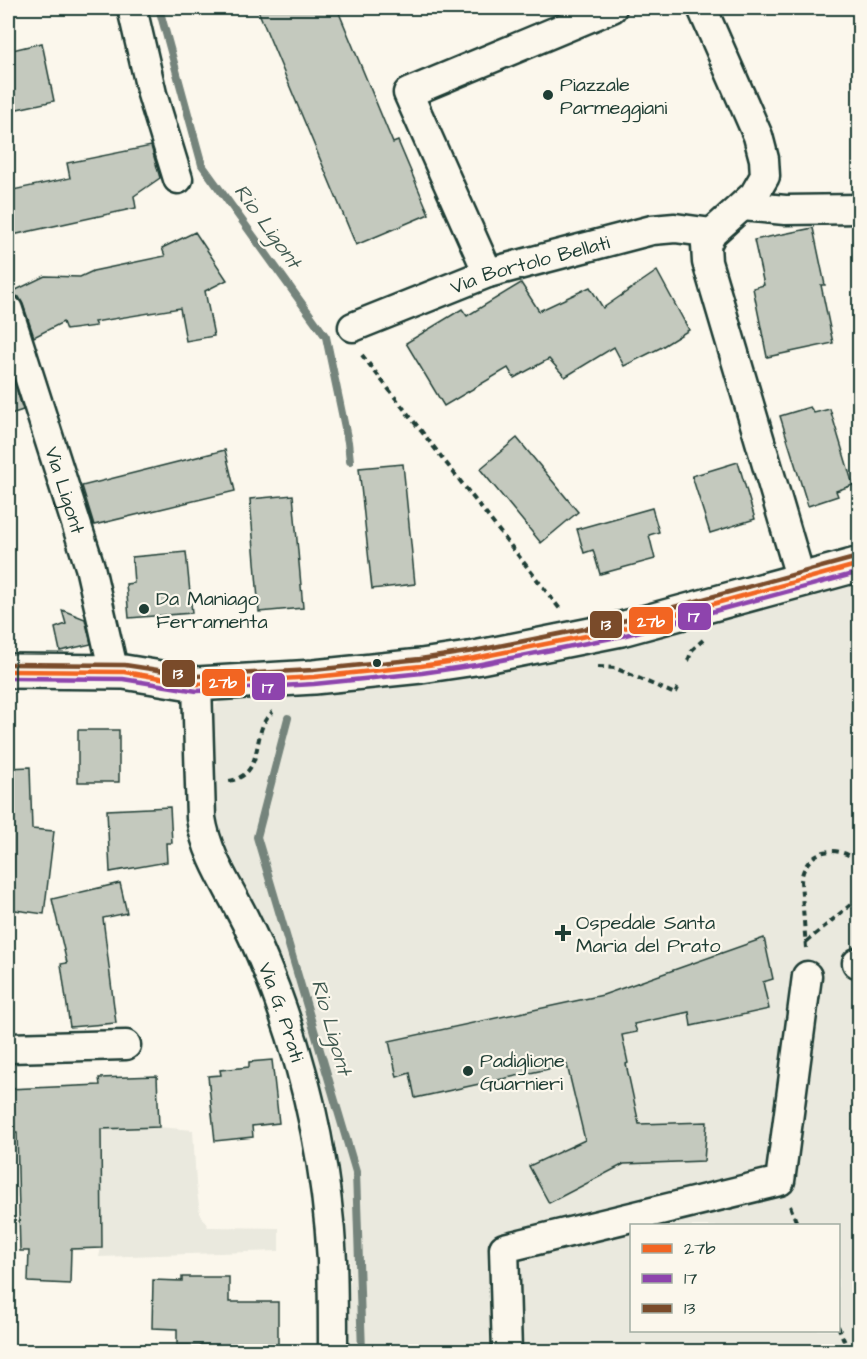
<svg xmlns="http://www.w3.org/2000/svg" width="867" height="1359" font-family="'Architects Daughter',sans-serif">
	<style>
		.built { fill: #eae9de; fill-rule: evenodd }
		.lines { fill: none; stroke-linecap: round; stroke-linejoin: round }
		.stream { stroke: #74847b; stroke-width: 8 }
		.building { fill: #c4c9be; stroke: #1f3d34; stroke-width: 1.5 }
		.minor-casing { stroke: #1f3d34; stroke-width: 33 }
		.major-casing { stroke: #1f3d34; stroke-width: 38 }
		.path { stroke: #1f3d34; stroke-width: 4; stroke-dasharray: 6 4.5; stroke-linecap: butt }
		.minor { stroke: #fbf7ec; stroke-width: 28 }
		.major { stroke: #fbf7ec; stroke-width: 33 }
		.bus-1-casing { stroke: #fbf7ec; stroke-width: 9 }
		.bus-2-casing { stroke: #fbf7ec; stroke-width: 9 }
		.bus-3-casing { stroke: #fbf7ec; stroke-width: 9 }
		.bus-1 { stroke: #f26522; stroke-width: 4.5 }
		.bus-2 { stroke: #8e44ad; stroke-width: 4.5 }
		.bus-3 { stroke: #7a4b2a; stroke-width: 4.5 }
		.poi-dot { fill: #1f3d34; stroke: #fbf7ec; stroke-width: 2 }
		.labels { text-anchor: middle; stroke-width: 4.5; stroke-linejoin: round; paint-order: stroke }
		.poi-label { font-size: 20px; fill: #1f3d34; stroke: #fbf7ec; text-anchor: start }
		.street-label { font-size: 20px; fill: #1f3d34; stroke: #fbf7ec }
		.water-label { font-size: 21px; font-style: italic; fill: #425b52; stroke: #fbf7ec }
		.line-badge { stroke: #fbf7ec; stroke-width: 2 }
		.badge-label { font-size: 16px; text-anchor: middle; font-weight: bold; fill: #fff }
	</style>
	<rect width="100%" height="100%" fill="#fbf7ec"/>
	<filter id="ink" filterUnits="userSpaceOnUse"><feTurbulence type="fractalNoise" baseFrequency=".0167" numOctaves="2"/><feDisplacementMap in="SourceGraphic" scale="12" xChannelSelector="R" yChannelSelector="G"/><feConvolveMatrix kernelMatrix="1 2 1 2 8 2 1 2 1" color-interpolation-filters="sRGB"/></filter>
	<g filter="url(#ink)">
		<g class="built">
			<path d="M 859,565 L 859,1351 L 350,1351 L 350,1264 L 343,1193 L 331,1117 L 312,1049 L 286,980 L 246,886 L 223,842 L 213,804 L 211,730 L 216,705 L 227,695 L 341,681 ZM 632,1226 L 838,1226 L 838,1330 L 632,1330 Z"/>
			<polygon points="159,1127 193,1130 196,1184 200,1213 208,1227 279,1228 279,1251 99,1257 101,1248 20,1251 17,1132"/>
		</g>
		<g class="lines">
			<g class="stream">
				<polyline points="159,8 202,165 326,337 348,442 350,461"/>
				<polyline points="288,718 257,837 356,1172 362,1352"/>
			</g>
		</g>
		<g class="building">
			<polygon points="257,8 337,8 393,143 398,141 429,214 356,245"/>
			<polygon points="42,43 54,101 8,111 8,51"/>
			<polygon points="151,146 160,178 134,196 136,208 8,236 8,191 70,178 67,163"/>
			<polygon points="813,228 825,285 821,285 833,343 767,357 753,288 764,285 754,240"/>
			<polygon points="195,232 227,280 205,291 214,336 186,341 180,308 94,322 96,326 66,330 63,322 34,337 23,304 19,297 8,294 8,290 16,290 45,276 80,277 93,271 165,256 162,248"/>
			<polygon points="657,271 689,330 660,348 624,366 614,347 565,377 549,359 514,378 508,368 444,406 406,343 462,309 467,316 521,283 539,311 590,287 603,308"/>
			<polygon points="8,363 23,410 8,415"/>
			<polygon points="810,407 814,413 830,409 853,485 836,491 838,496 808,506 780,416"/>
			<polygon points="517,438 578,512 541,543 480,469"/>
			<polygon points="225,450 235,491 94,525 82,486"/>
			<polygon points="738,462 755,519 710,533 692,476"/>
			<polygon points="403,464 415,584 372,589 359,468"/>
			<polygon points="293,495 303,608 259,612 250,499"/>
			<polygon points="652,508 659,532 649,535 655,559 600,574 593,550 584,553 577,529"/>
			<polygon points="186,552 192,613 129,618 126,584 134,583 132,557"/>
			<polygon points="62,610 85,619 91,644 60,651 55,628 66,624"/>
			<rect x="78" y="730" width="41" height="52"/>
			<polygon points="30,767 32,829 54,831 44,914 8,909 8,768"/>
			<polygon points="170,807 172,843 166,843 167,862 110,872 107,810"/>
			<polygon points="120,883 127,913 103,918 116,1023 70,1027 61,964 67,963 52,899"/>
			<polygon points="764,938 773,979 763,982 769,1009 691,1026 689,1012 634,1024 637,1032 622,1035 628,1063 626,1064 639,1124 707,1122 704,1161 624,1164 549,1203 529,1166 585,1140 567,1065 415,1098 410,1073 397,1077 389,1041 603,995"/>
			<polygon points="272,1060 279,1123 252,1126 253,1137 215,1141 208,1076 221,1075 220,1070 249,1067 249,1062"/>
			<polygon points="157,1076 159,1127 101,1129 102,1248 71,1249 70,1284 28,1282 29,1251 20,1251 17,1132 8,1132 8,1089 100,1085 99,1078"/>
			<polygon points="182,1277 229,1277 229,1302 278,1302 278,1346 177,1345 177,1329 152,1328 153,1280 182,1281"/>
		</g>
		<g class="lines">
			<defs>
				<g id="minor">
					<polyline points="132,8 152,94 178,179"/>
					<polyline points="702,8 758,136 764,159 765,176 754,195 712,233 706,245 707,262 801,580"/>
					<polyline points="743,206 785,210 860,209"/>
					<polyline points="488,273 408,93 612,8"/>
					<path id="s1" d="M 8,310 L 90,567 L 114,673"/>
					<path id="s2" d="M 353,327 L 488,273 L 652,230 L 675,228 L 712,233"/>
					<path id="s3" d="M 197,684 L 201,818 C 207,857 229,887 246,922 C 257,944 266,966 275,989 C 307,1075 327,1168 332,1260 C 333,1291 333,1321 333,1352"/>
					<polyline points="857,963 860,962"/>
					<polyline points="8,1048 126,1045"/>
					<polyline points="507,1352 504,1248 780,1181 807,976"/>
				</g>
				<polyline id="major" points="8,671 124,672 197,684 314,677 421,666 475,658 621,629 860,564"/>
			</defs>
			<use href="#minor" class="minor-casing"/>
			<use href="#major" class="major-casing"/>
			<g class="path">
				<polyline points="362,355 560,609"/>
				<polyline points="688,661 692,650 703,640"/>
				<polyline points="598,667 615,668 675,694 678,688"/>
				<path d="M 229,781 C 268,774 249,729 273,712"/>
				<polyline points="806,942 860,897"/>
				<path d="M 806,948 L 801,881 C 805,849 837,842 860,863"/>
				<polyline points="790,1206 798,1226"/>
				<polyline points="838,1326 849,1352"/>
			</g>
			<use href="#minor" class="minor"/>
			<use href="#major" class="major"/>
			<defs>
				<polyline id="bus-1" points="8,671 124,672 197,684 314,677 421,666 475,658 621,629 860,564"/>
				<polyline id="bus-2" points="8,678 123,679 197,691 314,684 422,673 476,665 622,636 860,572"/>
				<polyline id="bus-3" points="8,664 125,665 197,676 313,670 420,659 474,651 619,622 858,557"/>
			</defs>
			<use href="#bus-1" class="bus-1-casing"/>
			<use href="#bus-2" class="bus-2-casing"/>
			<use href="#bus-3" class="bus-3-casing"/>
			<use href="#bus-1" class="bus-1"/>
			<use href="#bus-2" class="bus-2"/>
			<use href="#bus-3" class="bus-3"/>
		</g>
	</g>
	<g class="poi-dot">
		<circle cx="548" cy="95" r="6"/>
		<circle cx="144" cy="609" r="6"/>
		<circle cx="377" cy="663" r="5"/>
		<path d="M560 924h6v6h6v6h-6v6h-6v-6h-6v-6h6z"/>
		<circle cx="468" cy="1071" r="6"/>
	</g>
	<g class="labels">
		<g class="poi-label">
			<text x="560" y="91">Piazzale<tspan x="560" dy="23">Parmeggiani</tspan></text>
			<text x="156" y="605">Da Maniago<tspan x="156" dy="23">Ferramenta</tspan></text>
			<text x="576" y="929">Ospedale Santa<tspan x="576" dy="23">Maria del Prato</tspan></text>
			<text x="480" y="1067">Padiglione<tspan x="480" dy="23">Guarnieri</tspan></text>
		</g>
		<g class="street-label">
			<text dy="7" stroke="none"><textPath href="#s2" startOffset="188">Via Bortolo Bellati</textPath></text>
			<text dy="7" stroke="none"><textPath href="#s1" startOffset="189">Via Ligont</textPath></text>
			<text dy="7" stroke="none"><textPath href="#s3" startOffset="345">Via G. Prati</textPath></text>
		</g>
		<g class="water-label">
			<text transform="translate(268 226) rotate(54)" y="7">Rio Ligont</text>
			<text transform="translate(332 1027) rotate(74)" y="7">Rio Ligont</text>
		</g>
	</g>
	<g class="line-badge">
		<rect x="677" y="602" width="35" height="29" rx="6" fill="#8e44ad"/>
		<rect x="628" y="606" width="46" height="29" rx="6" fill="#f26522"/>
		<rect x="589" y="610" width="34" height="29" rx="6" fill="#7a4b2a"/>
		<rect x="161" y="659" width="35" height="29" rx="6" fill="#7a4b2a"/>
		<rect x="201" y="668" width="45" height="29" rx="6" fill="#f26522"/>
		<rect x="251" y="672" width="35" height="29" rx="6" fill="#8e44ad"/>
	</g>
	<g class="badge-label">
		<text x="694" y="622">17</text>
		<text x="651" y="627">27b</text>
		<text x="606" y="630">13</text>
		<text x="178" y="679">13</text>
		<text x="223" y="688">27b</text>
		<text x="268" y="693">17</text>
	</g>
	<rect width="867" height="1359" fill="none" stroke="#fbf7ec" stroke-width="30"/>
	<rect x="15" y="15" width="837" height="1329" fill="none" stroke="#1f3d34" stroke-width="2" filter="url(#ink)"/>
	<rect x="630" y="1224" width="210" height="108" fill="#fbf7ec" stroke="#a3ada2" stroke-width="1.5"/>
	<rect x="642" y="1244" width="30" height="9" fill="#f26522" stroke="#a3ada2" stroke-width="1.5"/>
	<text x="684" y="1254" font-size="18" fill="#1f3d34">27b</text>
	<rect x="642" y="1274" width="30" height="9" fill="#8e44ad" stroke="#a3ada2" stroke-width="1.5"/>
	<text x="684" y="1284" font-size="18" fill="#1f3d34">17</text>
	<rect x="642" y="1304" width="30" height="9" fill="#7a4b2a" stroke="#a3ada2" stroke-width="1.5"/>
	<text x="684" y="1314" font-size="18" fill="#1f3d34">13</text>
</svg>
